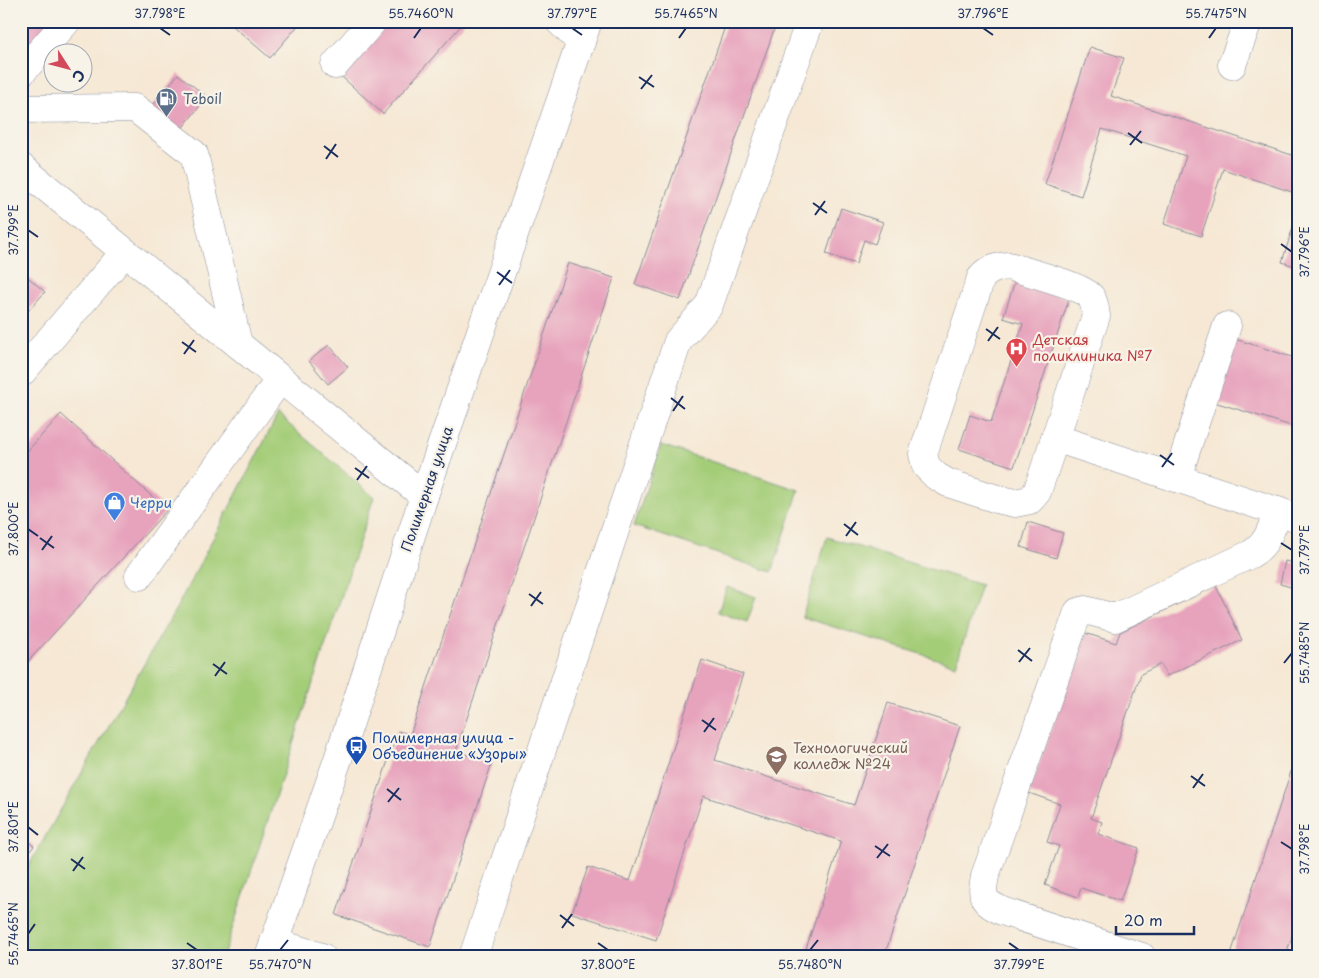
<svg xmlns="http://www.w3.org/2000/svg" width="1319" height="978" font-family="'Playpen Sans',sans-serif">
	<style>
		.green { fill: #a4cd78; stroke: #607e6b }
		.building { fill: #e7a2bc }
		.lines { fill: none; stroke-linecap: round; stroke-linejoin: round }
		.minor-casing { stroke: #888c99; stroke-width: 29 }
		.minor { stroke: #fff; stroke-width: 28 }
		.ticks { fill: none; stroke: #1b2f5e; stroke-width: 2 }
		.labels { text-anchor: middle; stroke-width: 4.5; stroke-linejoin: round; paint-order: stroke }
		.service-label { font-size: 14px; fill: #4e5e75; stroke: #f7f3e8; text-anchor: start }
		.health-label { font-size: 14px; fill: #be3a42; stroke: #f7f3e8; text-anchor: start }
		.street-label { font-size: 14px; fill: #1b2f5e; stroke: #f7f3e8 }
		.shop-label { font-size: 14px; fill: #366cbe; stroke: #f7f3e8; text-anchor: start }
		.transit-label { font-size: 14px; fill: #164399; stroke: #f7f3e8; text-anchor: start }
		.education-label { font-size: 14px; fill: #785e54; stroke: #f7f3e8; text-anchor: start }
		.neatline { fill: none; stroke: #1b2f5e; stroke-width: 2 }
		.ticks-label { font-size: 12px; text-anchor: middle; fill: #1b2f5e }
	</style>
	<rect width="100%" height="100%" fill="#f7f3e8"/>
	<filter id="ink" filterUnits="userSpaceOnUse"><feTurbulence type="fractalNoise" baseFrequency=".02" numOctaves="2"/><feDisplacementMap in="SourceGraphic" scale="10" xChannelSelector="R" yChannelSelector="G"/><feConvolveMatrix kernelMatrix="1 2 1 2 8 2 1 2 1" color-interpolation-filters="sRGB"/></filter>
	<filter id="wash" filterUnits="userSpaceOnUse"><feTurbulence type="fractalNoise" baseFrequency=".0096" numOctaves="4" result="noise"/><feDisplacementMap in="SourceGraphic" scale="20" xChannelSelector="R" yChannelSelector="G"/><feGaussianBlur stdDeviation="1.12" result="paint"/><feColorMatrix in="noise" values="0 0 0 0 0 0 0 0 0 0 0 0 0 0 0 0 0 1.4 0 .05"/><feComposite in="paint" operator="in"/></filter>
	<g filter="url(#wash)">
		<rect width="100%" height="100%" fill="#f6e8d4"/>
		<g class="green">
			<polygon points="278,415 374,497 223,957 21,957 21,879 178,605"/>
			<polygon points="661,445 799,490 772,572 634,526"/>
			<polygon points="827,537 981,585 956,665 802,617"/>
			<polygon points="727,587 756,597 747,622 718,612"/>
		</g>
		<g id="blocks">
			<g class="building">
				<polygon points="21,21 50,21 21,54"/>
				<polygon points="227,21 302,21 270,58"/>
				<polygon points="390,21 465,21 383,114 342,77"/>
				<polygon points="727,21 777,21 680,300 635,284"/>
				<polygon points="1298,21 1298,26 1285,22 1285,21"/>
				<polygon points="1090,47 1124,58 1111,96 1298,157 1298,194 1223,169 1201,236 1164,224 1186,156 1102,129 1081,196 1045,184"/>
				<polygon points="178,74 207,97 168,146 139,123"/>
				<polygon points="841,208 883,222 875,244 864,240 856,264 826,254"/>
				<polygon points="1297,214 1298,215 1298,267 1282,262"/>
				<polygon points="568,263 614,278 456,751 492,763 430,947 336,915 398,731 410,735"/>
				<polygon points="21,271 45,292 21,319"/>
				<polygon points="1015,281 1069,299 1014,467 959,449 970,415 991,422 1023,324 1003,318"/>
				<polygon points="1232,338 1298,359 1298,428 1211,401"/>
				<polygon points="329,345 348,367 328,384 309,361"/>
				<polygon points="61,414 167,510 21,669 21,526 30,517 21,509 21,458"/>
				<polygon points="1028,522 1063,533 1056,558 1021,547"/>
				<polygon points="1285,561 1298,564 1298,589 1280,584"/>
				<polygon points="1216,586 1242,640 1167,676 1161,664 1141,674 1091,818 1102,822 1098,834 1139,848 1120,901 1081,888 1078,897 1045,885 1059,846 1047,842 1060,804 1029,793 1085,633 1116,643 1120,632"/>
				<polygon points="702,660 743,674 715,760 854,805 888,703 960,726 884,957 829,957 806,949 841,841 703,796 656,940 572,913 588,867 630,881"/>
				<polygon points="1297,753 1298,919 1285,957 1230,957"/>
				<polygon points="21,836 34,846 21,862"/>
			</g>
		</g>
	</g>
	<g filter="url(#ink)">
		<use href="#blocks" fill-opacity="0" stroke="#888c99" stroke-width="1"/>
		<g class="lines">
			<defs>
				<g id="minor">
					<polyline points="559,21 581,42"/>
					<polyline points="335,65 373,21"/>
					<polyline points="1232,65 1248,21"/>
					<polyline points="21,73 67,21"/>
					<polyline points="21,109 135,108 194,154 238,344"/>
					<polyline points="21,167 424,496"/>
					<path d="M 1009,266 C 1024,271 1083,286 1091,297 C 1095,303 1095,309 1096,316 L 1037,492 L 1030,500 L 1015,503 L 997,499 L 948,483 L 936,476 L 926,466 L 923,454 L 981,278 C 989,269 997,267 1009,266 Z"/>
					<polyline points="21,373 125,252"/>
					<polyline points="1055,438 1298,518"/>
					<polyline points="1177,478 1227,326"/>
					<polyline points="139,576 280,379"/>
					<polyline points="274,942 322,957"/>
					<polyline points="269,957 338,759 424,496 588,21"/>
					<polyline points="473,957 678,341 709,305 810,21"/>
					<path d="M 1142,957 L 1002,911 C 982,901 981,898 985,876 L 1078,612 L 1085,610 L 1115,618 L 1251,554 C 1268,544 1271,529 1278,511"/>
				</g>
			</defs>
			<use href="#minor" class="minor-casing"/>
			<use href="#minor" class="minor"/>
		</g>
	</g>
	<path class="ticks" d="M 160,28 L 170,35M 572,28 L 582,35M 983,28 L 993,35M 414,38 L 421,28M 679,38 L 686,28M 1209,38 L 1216,28M 639,77 L 654,87M 641,89 L 652,75M 1128,133 L 1142,143M 1130,145 L 1141,131M 324,146 L 338,157M 326,159 L 336,144M 813,203 L 827,213M 815,215 L 825,201M 28,230 L 38,237M 1281,244 L 1292,252M 497,272 L 512,283M 499,285 L 510,270M 986,329 L 1000,339M 988,341 L 998,327M 182,342 L 196,352M 184,354 L 194,340M 671,398 L 685,409M 673,411 L 683,396M 1160,455 L 1174,465M 1162,467 L 1172,453M 355,468 L 369,478M 357,480 L 367,466M 844,524 L 858,535M 28,529 L 38,536M 846,536 L 856,522M 40,538 L 54,548M 1281,543 L 1292,550M 42,550 L 52,536M 529,594 L 543,604M 531,606 L 541,592M 1018,650 L 1032,661M 1019,662 L 1030,648M 1284,663 L 1292,653M 213,664 L 227,674M 215,676 L 225,662M 702,720 L 716,730M 704,732 L 714,718M 1191,776 L 1205,786M 1193,788 L 1203,774M 387,789 L 401,800M 388,802 L 399,788M 28,827 L 38,835M 1281,842 L 1292,849M 875,846 L 890,856M 877,858 L 888,844M 71,859 L 85,869M 73,871 L 83,857M 560,915 L 574,926M 562,928 L 572,914M 28,934 L 35,924M 187,943 L 197,950M 598,943 L 608,950M 1009,943 L 1019,950M 280,950 L 288,940M 810,950 L 818,940"/>
	<defs>
		<symbol id="fuel-pin" viewBox="-11 -11 22 30"><path d="M0 17L-7.5 6A9.5 9.5 0 1 1 7.5 6Z" fill="#5c6f8a" stroke="#f7f3e8"/><path d="M-5.5-6h7V0h2V4h1.3V-2.5L3-4.5l.8-.8L6-3V5H2.5V1h-1V6h-7ZM-4.2-4.7v3.2H.2V-4.7Z" fill="#fff"/></symbol>
		<symbol id="hospital-pin" viewBox="-11 -11 22 30"><path d="M0 17L-7.5 6A9.5 9.5 0 1 1 7.5 6Z" fill="#e0444e" stroke="#f7f3e8"/><path d="M-5-5h3v3.5h4V-5h3V5h-3V1.5h-4V5h-3Z" fill="#fff"/></symbol>
		<symbol id="shop-pin" viewBox="-11 -11 22 30"><path d="M0 17L-7.5 6A9.5 9.5 0 1 1 7.5 6Z" fill="#3f7fe0" stroke="#f7f3e8"/><path d="M-5-2.5h2.3a2.7 3.5 0 0 1 5.4 0H5L5.5 6h-11ZM-1.5-2.5h3a1.5 2.3 0 0 0-3 0Z" fill="#fff"/></symbol>
		<symbol id="bus-pin" viewBox="-11 -11 22 30"><path d="M0 17L-7.5 6A9.5 9.5 0 1 1 7.5 6Z" fill="#1a4fb4" stroke="#f7f3e8"/><path d="M-5-6H5V4H4V6H2V4H-2V6H-4V4H-5ZM-3.5-4V0h7V-4ZM-3.5 1.2v1.5H-2V1.2ZM2 1.2v1.5H3.5V1.2Z" fill="#fff"/></symbol>
		<symbol id="university-pin" viewBox="-11 -11 22 30"><path d="M0 17L-7.5 6A9.5 9.5 0 1 1 7.5 6Z" fill="#8d6e63" stroke="#f7f3e8"/><path d="M0-5L7-2L0 1L-7-2ZM-4 1L0 2.5L4 1V4Q0 6-4 4Z" fill="#fff"/></symbol>
	</defs>
	<g fill-rule="evenodd">
		<use href="#fuel-pin" x="154" y="86" width="25" height="34"/>
		<use href="#hospital-pin" x="1004" y="336" width="25" height="34"/>
		<use href="#shop-pin" x="102" y="490" width="25" height="34"/>
		<use href="#bus-pin" x="344" y="734" width="25" height="34"/>
		<use href="#university-pin" x="764" y="744" width="25" height="34"/>
	</g>
	<g class="labels">
		<g class="service-label">
			<text x="183" y="104">Teboil</text>
		</g>
		<g class="health-label">
			<text x="1033" y="345">Детская<tspan x="1033" dy="16">поликлиника №7</tspan></text>
		</g>
		<g class="street-label">
			<text transform="translate(427 489) rotate(-71)" y="5">Полимерная улица</text>
		</g>
		<g class="shop-label">
			<text x="130" y="508">Черри</text>
		</g>
		<g class="transit-label">
			<text x="372" y="743">Полимерная улица -<tspan x="372" dy="16">Объединение «Узоры»</tspan></text>
		</g>
		<g class="education-label">
			<text x="793" y="753">Технологический<tspan x="793" dy="16">колледж №24</tspan></text>
		</g>
	</g>
	<rect width="1319" height="978" fill="none" stroke="#f7f3e8" stroke-width="55"/>
	<g transform="translate(68 68) rotate(126)"><circle r="24" fill="#f7f3e8" stroke="#9fa5b1"/>
	<path d="M0-4L9 19L0 12L-9 19Z" fill="#d1495b"/>
	<text y="-8" font-size="14" font-weight="bold" text-anchor="middle" fill="#1b2f5e">С</text>
	</g>
	<path d="M1116 926v8h78v-8" fill="none" stroke="#1b2f5e" stroke-width="2.5"/>
	<text x="1124" y="926" font-size="15" fill="#1b2f5e" stroke="#f7f3e8" stroke-width="4" paint-order="stroke">20 m</text>
	<rect x="28" y="28" width="1264" height="922" class="neatline"/>
	<g class="ticks-label">
		<text x="160" y="18">37.798°E</text>
		<text x="421" y="18">55.7460°N</text>
		<text x="572" y="18">37.797°E</text>
		<text x="686" y="18">55.7465°N</text>
		<text x="983" y="18">37.796°E</text>
		<text x="1216" y="18">55.7475°N</text>
		<text transform="translate(14 230) rotate(-90)" y="4">37.799°E</text>
		<text transform="translate(1305 252) rotate(-90)" y="4">37.796°E</text>
		<text transform="translate(14 529) rotate(-90)" y="4">37.800°E</text>
		<text transform="translate(1305 550) rotate(-90)" y="4">37.797°E</text>
		<text transform="translate(1305 653) rotate(-90)" y="4">55.7485°N</text>
		<text transform="translate(14 827) rotate(-90)" y="4">37.801°E</text>
		<text transform="translate(1305 849) rotate(-90)" y="4">37.798°E</text>
		<text transform="translate(14 934) rotate(-90)" y="4">55.7465°N</text>
		<text x="197" y="969">37.801°E</text>
		<text x="280" y="969">55.7470°N</text>
		<text x="608" y="969">37.800°E</text>
		<text x="810" y="969">55.7480°N</text>
		<text x="1019" y="969">37.799°E</text>
	</g>
</svg>
